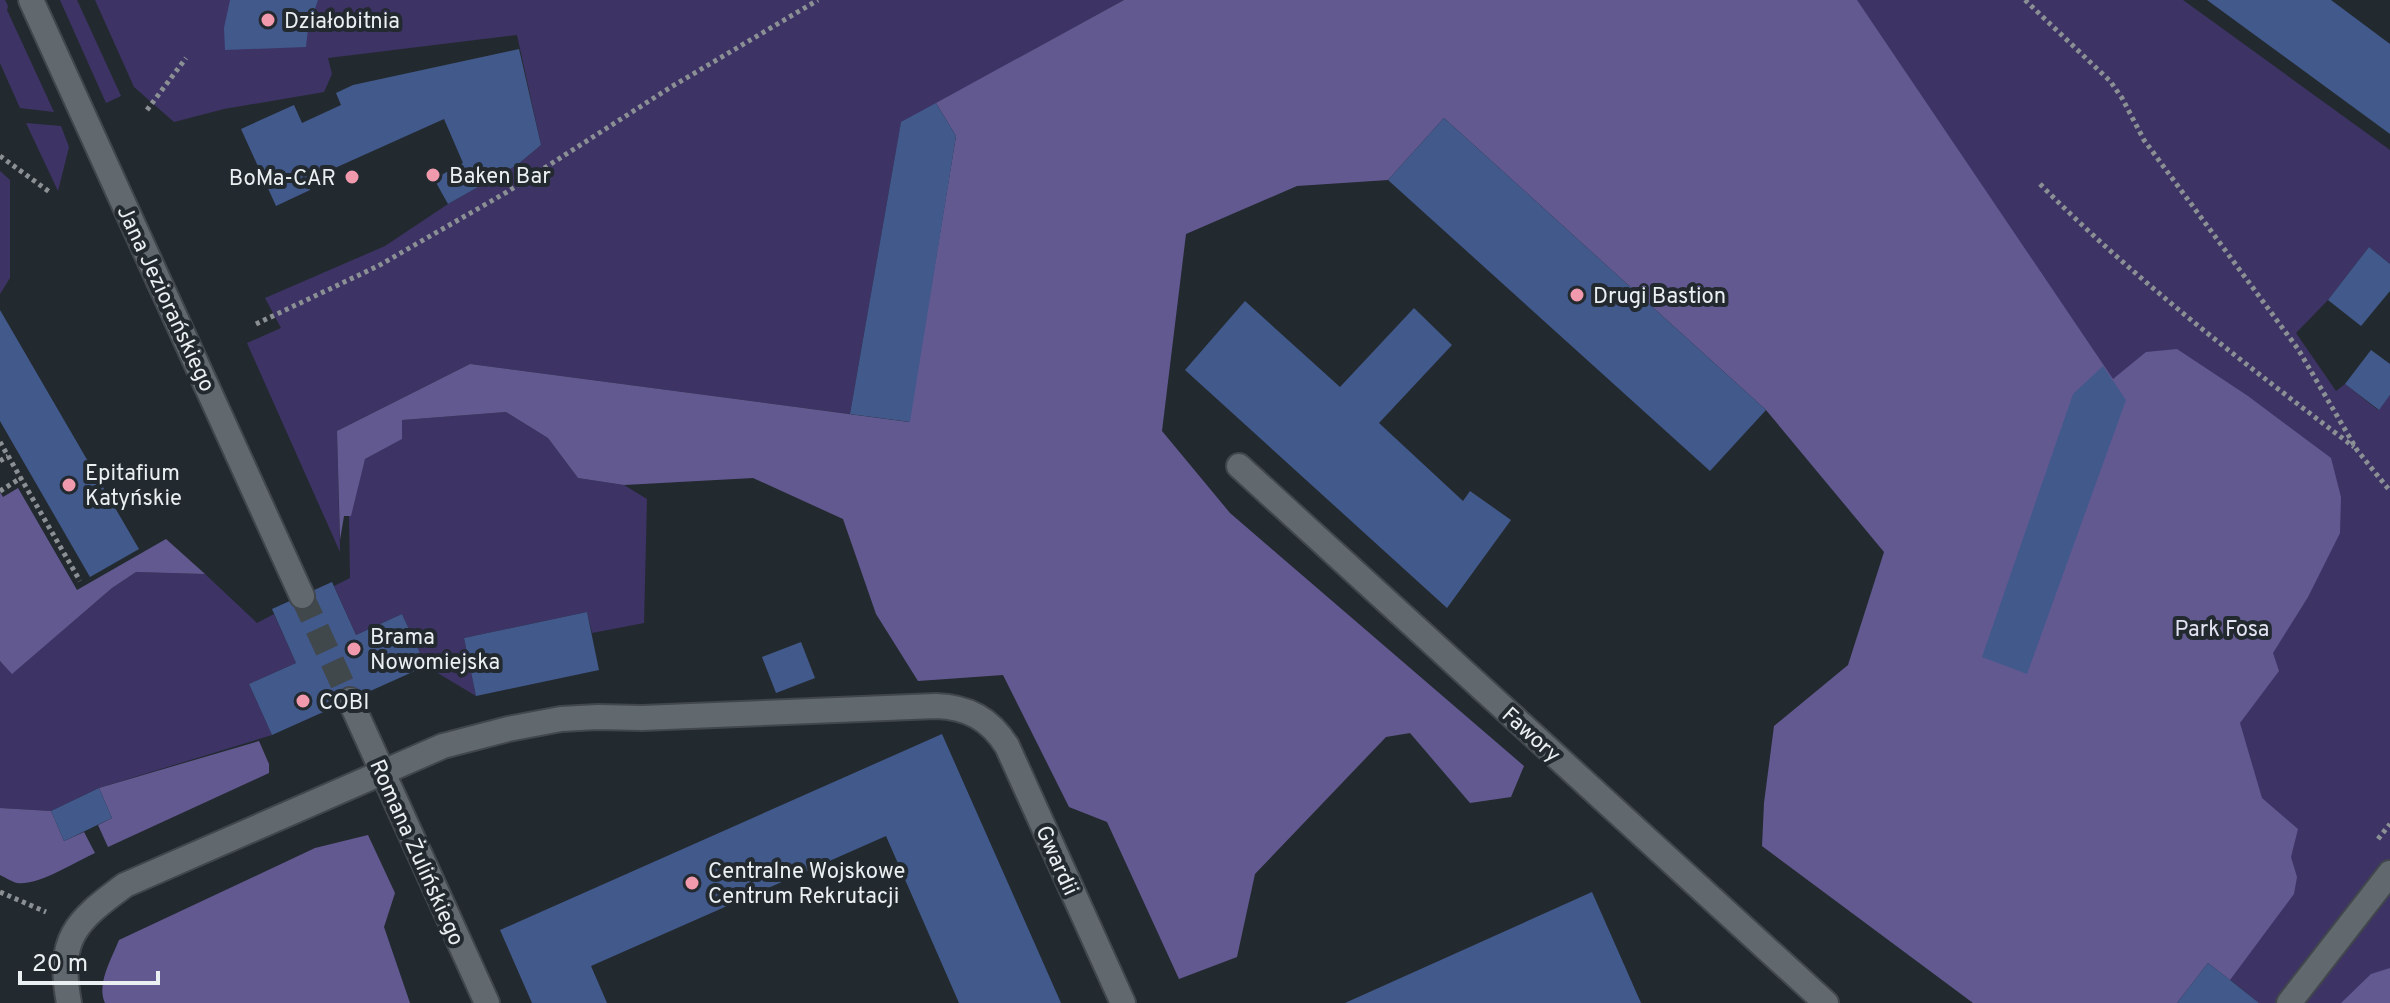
<svg xmlns="http://www.w3.org/2000/svg" width="2390" height="1003" font-family="Overpass,sans-serif">
	<style>
		.green { fill: #3d3365 }
		.forest { fill: #625991 }
		.building { fill: #42598c }
		.lines { fill: none; stroke-linecap: round; stroke-linejoin: round }
		.minor-tunnel { stroke: #41484c; stroke-width: 24; stroke-dasharray: 24 12; stroke-linecap: butt }
		.minor-casing { stroke: #41474c; stroke-width: 28 }
		.path { stroke: #8b9094; stroke-width: 5; stroke-dasharray: 4 4; stroke-linecap: butt }
		.minor { stroke: #61696f; stroke-width: 24 }
		.poi-dot { fill: #f29aad; stroke: #232a2f; stroke-width: 3 }
		.labels { text-anchor: middle; stroke-width: 8; stroke-linejoin: round; paint-order: stroke }
		.poi-label { font-size: 22px; fill: #eaeff2; stroke: #232a2f; text-anchor: start }
		.street-label { font-size: 22px; fill: #eaeff2; stroke: #232a2f }
		.park-label { font-size: 22px; fill: #e3e2f3; stroke: #232a2f }
	</style>
	<rect width="100%" height="100%" fill="#232a2f"/>
	<g class="green">
		<polygon points="0,0 5,0 8,6 7,10 54,112 20,108 0,63"/>
		<polygon points="60,0 77,0 121,96 106,103"/>
		<polygon points="95,0 1124,0 901,123 850,414 470,364 337,431 340,552 247,343 281,328 265,298 385,246 448,204 517,165 541,145 517,35 328,58 332,74 324,92 224,109 174,122 134,87"/>
		<polygon points="1857,0 2183,0 2390,150 2390,264 2369,247 2328,300 2296,333 2336,391 2345,384 2378,410 2390,395 2390,1003 2259,1003 2214,967"/>
		<polygon points="26,123 61,126 69,147 58,191"/>
		<polygon points="0,171 10,180 10,278 0,294"/>
		<polygon points="506,412 548,438 578,478 624,485 647,499 644,623 592,633 587,612 464,638 476,696 426,666 402,614 356,635 334,586 350,578 349,515 365,459 401,439 402,420"/>
		<polygon points="136,572 205,574 257,623 274,614 296,663 249,684 272,735 99,788 51,811 0,808 0,661 12,673 112,588"/>
	</g>
	<g class="forest">
		<polygon points="1124,0 1857,0 2113,379 2146,352 2177,349 2248,396 2331,458 2341,497 2340,533 2308,597 2273,653 2279,671 2240,723 2262,798 2298,829 2291,857 2297,877 2294,894 2230,980 2208,963 2177,1003 1973,1003 1762,846 1764,803 1774,726 1848,665 1884,552 1766,410 1444,118 1388,180 1297,186 1186,234 1162,431 1230,513 1524,766 1511,797 1470,803 1410,733 1386,737 1255,874 1237,957 1179,979 1107,822 1069,807 1003,675 918,681 876,614 843,519 753,478 624,485 578,478 548,438 506,412 402,420 402,439 365,459 351,516 344,516 340,540 337,431 470,364 909,422 956,136 936,103"/>
		<polygon points="18,488 77,590 166,539 205,574 136,572 112,588 12,674 0,661 0,492 3,497"/>
		<polygon points="259,741 269,764 269,773 108,847 98,825 112,818 99,788"/>
		<path d="M 0,808 L 51,811 L 64,841 L 84,832 L 95,853 C 75,862 38,886 17,883 C 12,882 5,877 0,875 Z"/>
		<path d="M 368,835 L 395,893 L 384,927 L 410,1003 L 105,1003 C 96,984 112,958 119,940 L 315,848 Z"/>
		<polygon points="2390,968 2390,1003 2341,1003 2371,974"/>
	</g>
	<g class="building">
		<polygon points="230,0 318,0 308,29 306,47 225,50 224,28"/>
		<polygon points="2207,0 2331,0 2390,44 2390,134"/>
		<polygon points="519,49 541,145 517,165 448,204 434,179 463,163 444,119 306,181 310,190 276,206 241,129 294,105 302,123 341,105 336,93 353,85"/>
		<polygon points="936,103 956,136 910,422 850,414 901,122"/>
		<polygon points="1444,118 1766,410 1710,471 1388,180"/>
		<polygon points="2369,247 2390,264 2390,291 2361,326 2328,300"/>
		<polygon points="1245,301 1340,387 1414,308 1452,345 1379,423 1463,501 1470,491 1511,520 1447,608 1185,370"/>
		<polygon points="0,310 139,549 90,577 0,421"/>
		<polygon points="2371,350 2390,364 2390,395 2379,410 2345,384"/>
		<polygon points="2103,366 2126,400 2027,674 1982,657 2073,394"/>
		<polygon points="332,582 356,635 402,614 426,666 272,735 249,684 296,663 272,609"/>
		<polygon points="587,612 599,670 476,696 464,638"/>
		<polygon points="801,642 815,678 776,693 762,657"/>
		<polygon points="942,734 1061,1003 959,1003 886,836 591,966 607,1003 532,1003 500,930"/>
		<polygon points="99,788 112,818 64,841 51,811"/>
		<polygon points="1592,892 1641,1003 1345,1003"/>
		<polygon points="2208,963 2230,980 2259,1003 2177,1003"/>
	</g>
	<g class="lines">
		<polyline class="minor-tunnel" points="302,596 350,700"/>
		<defs>
			<g id="minor">
				<polyline points="31,0 302,596"/>
				<polyline points="1239,466 1826,1003"/>
				<polyline points="350,700 487,1003"/>
				<path d="M 69,1003 C 57,938 75,922 125,885 L 443,746 L 508,729 L 561,719 L 598,717 L 642,718 L 936,706 C 968,707 990,719 1007,746 L 1123,1003"/>
				<polyline points="2289,1003 2390,873"/>
			</g>
		</defs>
		<use href="#minor" class="minor-casing"/>
		<g class="path">
			<polyline points="2025,0 2110,81 2122,98 2144,140 2298,349 2357,450 2390,491"/>
			<polyline points="147,110 186,58"/>
			<polyline points="0,156 51,193"/>
			<path d="M 2040,184 C 2136,281 2245,364 2354,447"/>
			<polyline points="256,324 378,266 507,192 671,87 818,0"/>
			<polyline points="0,442 80,581"/>
			<polyline points="0,461 8,456"/>
			<polyline points="0,491 21,478"/>
			<polyline points="2378,839 2390,824"/>
			<polyline points="0,892 46,912"/>
		</g>
		<use href="#minor" class="minor"/>
	</g>
	<g class="poi-dot">
		<circle cx="268" cy="20" r="8"/>
		<circle cx="433" cy="175" r="8"/>
		<circle cx="352" cy="177" r="8"/>
		<circle cx="1577" cy="295" r="8"/>
		<circle cx="69" cy="485" r="8"/>
		<circle cx="354" cy="649" r="8"/>
		<circle cx="303" cy="701" r="8"/>
		<circle cx="692" cy="883" r="8"/>
	</g>
	<g class="labels">
		<g class="poi-label">
			<text x="284" y="28">Działobitnia</text>
			<text x="449" y="183">Baken Bar</text>
			<text x="336" y="185" text-anchor="end">BoMa-CAR</text>
			<text x="1593" y="303">Drugi Bastion</text>
			<text x="85" y="480">Epitafium<tspan x="85" dy="25">Katyńskie</tspan></text>
			<text x="370" y="644">Brama<tspan x="370" dy="25">Nowomiejska</tspan></text>
			<text x="319" y="709">COBI</text>
			<text x="708" y="878">Centralne Wojskowe<tspan x="708" dy="25">Centrum Rekrutacji</tspan></text>
		</g>
		<g class="street-label">
			<text transform="translate(167 298) rotate(65)" y="8">Jana Jeziorańskiego</text>
			<text transform="translate(1532 734) rotate(42)" y="8">Fawory</text>
			<text transform="translate(418 852) rotate(66)" y="8">Romana Żulińskiego</text>
			<text transform="translate(1058 860) rotate(66)" y="8">Gwardii</text>
		</g>
		<g class="park-label">
			<text x="2222" y="636">Park Fosa</text>
		</g>
	</g>
	<path d="M20 971v12h138v-12" fill="none" stroke="#eaeff2" stroke-width="4"/>
	<text x="32" y="971" font-size="24" fill="#eaeff2" stroke="#232a2f" stroke-width="6" paint-order="stroke">20 m</text>
</svg>
